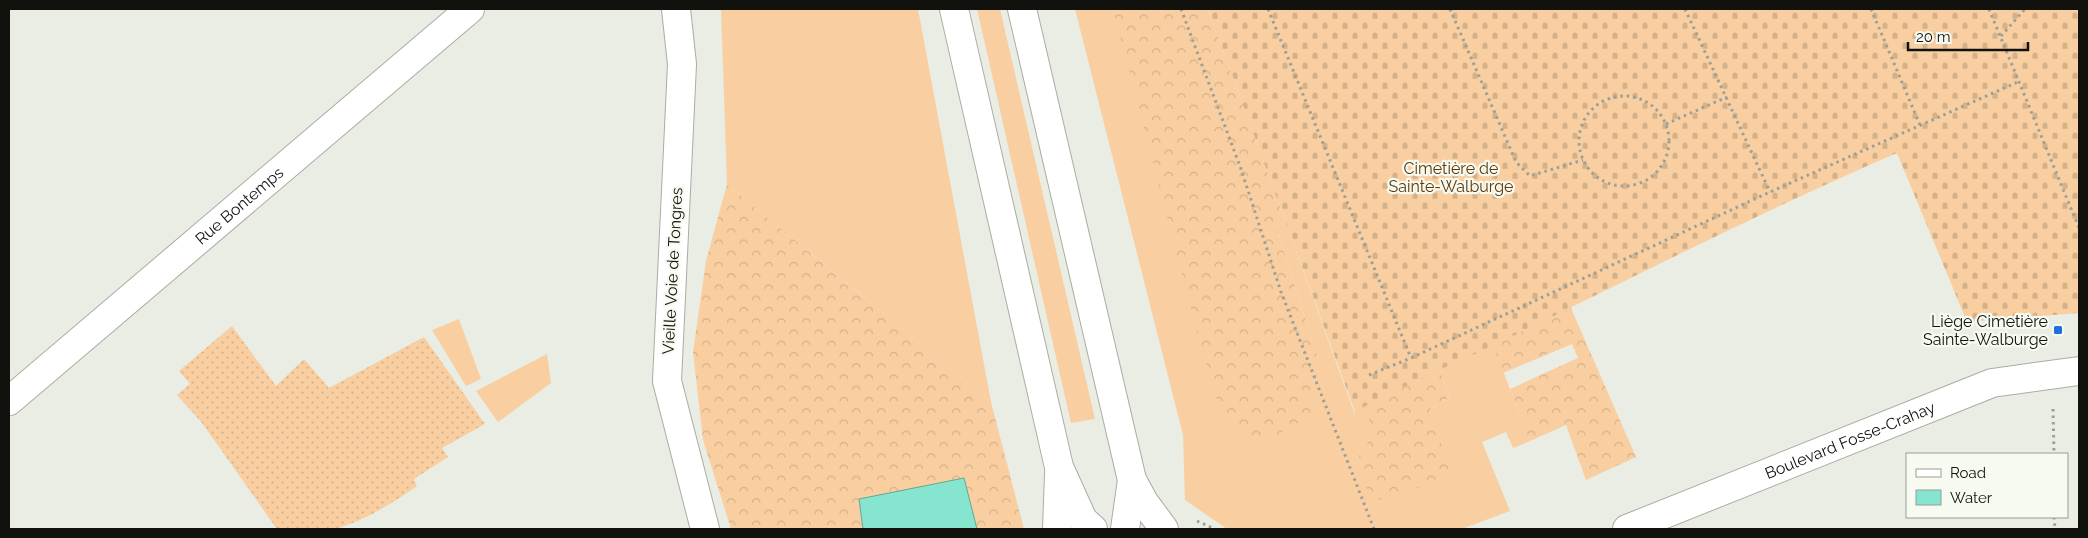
<svg xmlns="http://www.w3.org/2000/svg" width="2088" height="538" font-family="Raleway,sans-serif">
	<style>
		.grass { fill: #f9cfa1 }
		.forest { fill: url(#forest-crowns) }
		.cemetery { fill: url(#cemetery-stones) }
		.garden { fill: url(#garden-dots) }
		.water { fill: #86e5ce; stroke: #63a694 }
		.lines { fill: none; stroke-linecap: round; stroke-linejoin: round }
		.minor-casing { stroke: #a9ada3; stroke-width: 30 }
		.major-casing { stroke: #a9ada3; stroke-width: 30 }
		.path { stroke: #9c9f97; stroke-width: 3; stroke-dasharray: 2.5 4; stroke-linecap: butt }
		.minor { stroke: #fff; stroke-width: 28 }
		.major { stroke: #fff; stroke-width: 28 }
		.poi-dot { fill: #1d72dc; stroke: #f7faf0; stroke-width: 2 }
		.labels { text-anchor: middle; stroke-width: 4.5; stroke-linejoin: round; paint-order: stroke }
		.park-label { font-size: 16px; fill: #5c390a; stroke: #f7faf0 }
		.street-label { font-size: 16px; fill: #11120e; stroke: #f7faf0 }
		.poi-label { font-size: 16px; fill: #11120e; stroke: #f7faf0; text-anchor: end }
	</style>
	<defs>
		<pattern id="forest-crowns" width="20" height="18" patternUnits="userSpaceOnUse" patternTransform="scale(1.25)"><rect width="20" height="18" fill="#f9cfa1"/><path d="M2 6a3 3 0 1 1 6 0M12 15a3 3 0 1 1 6 0" fill="none" stroke="#d4b189"/></pattern>
		<pattern id="cemetery-stones" width="16" height="16" patternUnits="userSpaceOnUse" patternTransform="scale(1.25)"><rect width="16" height="16" fill="#f9cfa1"/><path d="M2 7V4a2 2 0 0 1 4 0v3zM10 15v-3a2 2 0 0 1 4 0v3z" fill="#d4b189"/></pattern>
		<pattern id="garden-dots" width="8" height="8" patternUnits="userSpaceOnUse" patternTransform="scale(1.25)"><rect width="8" height="8" fill="#f9cfa1"/><path d="M2 2h.1M6 6h.1" fill="none" stroke="#d4b189" stroke-width="1.8" stroke-linecap="round"/></pattern>
	</defs>
	<rect width="100%" height="100%" fill="#e9ede3"/>
	<g class="grass">
		<polygon points="721,9 918,9 991,402 727,184"/>
		<polygon points="977,9 1000,9 1095,419 1071,423"/>
		<polygon points="1075,9 1113,9 1123,40 1319,362 1276,226 1281,209 1354,412 1369,403 1369,440 1357,459 1430,409 1450,397 1439,368 1493,345 1530,441 1513,448 1506,432 1482,442 1510,511 1462,529 1227,529 1185,500 1183,435"/>
		<polygon points="459,319 481,379 466,386 432,330"/>
		<polygon points="547,354 551,383 498,422 476,391"/>
	</g>
	<g class="forest">
		<polygon points="1113,9 1208,9 1281,209 1276,226 1319,362 1310,416 1268,440 1239,435 1223,420 1196,328"/>
		<polygon points="727,184 991,402 1024,529 731,529 703,440 693,352 706,261"/>
		<polygon points="1570,306 1636,457 1586,480 1566,425 1530,441 1510,389 1578,358 1572,344 1503,373 1493,345"/>
		<polygon points="1439,368 1450,397 1430,409 1452,477 1371,502 1357,459 1369,440 1369,403"/>
	</g>
	<path class="cemetery" d="M 1208,9 L 2079,9 L 2079,313 L 1967,322 L 1897,153 C 1760,212 1628,280 1494,345 C 1447,367 1400,386 1355,412 Z"/>
	<path class="garden" d="M 232,326 L 276,386 L 304,359 L 329,388 L 424,337 L 485,424 L 442,448 L 448,457 L 414,479 L 417,486 C 393,503 364,521 335,529 C 318,533 295,529 277,529 L 202,423 L 177,395 L 190,384 L 179,371 Z"/>
	<polygon class="water" points="964,478 977,529 863,529 859,499"/>
	<g class="lines">
		<defs>
			<g id="minor">
				<polyline points="676,9 682,64 667,381 705,529"/>
				<polyline points="954,9 1059,467 1083,520 1093,529"/>
				<path id="s1" d="M 9,401 L 470,9"/>
				<polyline points="1057,529 1059,474"/>
				<path id="s2" d="M 1627,529 L 1992,383 L 2079,371"/>
			</g>
			<g id="major">
				<polyline points="1022,9 1132,480 1144,502 1164,529"/>
				<polyline points="1125,529 1132,480"/>
			</g>
		</defs>
		<use href="#minor" class="minor-casing"/>
		<use href="#major" class="major-casing"/>
		<g class="path">
			<polyline points="1181,9 1241,169 1281,292 1374,529"/>
			<polyline points="1268,9 1411,358"/>
			<polyline points="1450,9 1516,162 1530,176 1583,160"/>
			<polyline points="1685,9 1770,192"/>
			<polyline points="1871,9 1920,125"/>
			<polyline points="1989,9 2079,228"/>
			<polyline points="2001,36 2025,9"/>
			<circle cx="1624" cy="141" r="45"/>
			<polyline points="1666,124 1727,97"/>
			<polyline points="1369,375 1411,358 1770,192 2020,81"/>
			<polyline points="2053,409 2054,454"/>
			<polyline points="2054,517 2055,529"/>
			<polyline points="1197,521 1215,529"/>
		</g>
		<use href="#minor" class="minor"/>
		<use href="#major" class="major"/>
	</g>
	<rect class="poi-dot" x="2053" y="325" width="10" height="10" rx="2.5"/>
	<g class="labels">
		<g class="park-label">
			<text x="1451" y="174">Cimetière de<tspan x="1451" dy="18">Sainte-Walburge</tspan></text>
		</g>
		<g class="street-label">
			<text dy="6" stroke="none"><textPath href="#s1" startOffset="302">Rue Bontemps</textPath></text>
			<text transform="translate(672 271) rotate(-87)" y="6">Vieille Voie de Tongres</text>
			<text dy="6" stroke="none"><textPath href="#s2" startOffset="240">Boulevard Fosse-Crahay</textPath></text>
		</g>
		<g class="poi-label">
			<text x="2048" y="327">Liège Cimetière<tspan x="2048" dy="18">Sainte-Walburge</tspan></text>
		</g>
	</g>
	<rect width="2088" height="538" fill="none" stroke="#11120e" stroke-width="20"/>
	<rect x="1906" y="453" width="162" height="65" fill="#f7faf0" stroke="#9b9d96"/>
	<rect x="1916" y="469" width="25" height="8" fill="#ffffff" stroke="#9b9d96"/>
	<text x="1950" y="478" font-size="15" fill="#11120e">Road</text>
	<rect x="1916" y="490" width="25" height="15" fill="#86e5ce" stroke="#9b9d96"/>
	<text x="1950" y="503" font-size="15" fill="#11120e">Water</text>
	<path d="M1908 42v8h120v-8" fill="none" stroke="#11120e" stroke-width="2.5"/>
	<text x="1916" y="42" font-size="15" fill="#11120e" stroke="#f7faf0" stroke-width="4" paint-order="stroke">20 m</text>
</svg>
